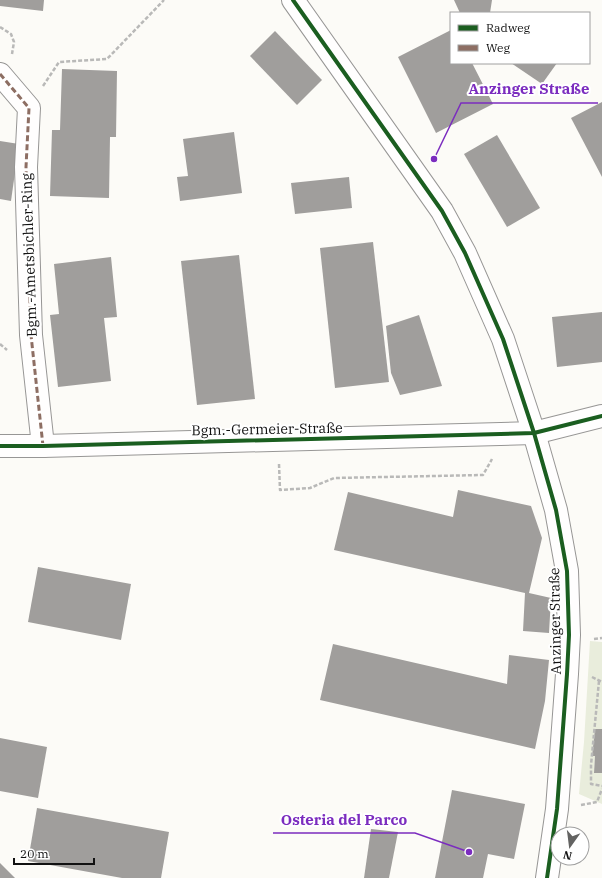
<svg xmlns="http://www.w3.org/2000/svg" width="602" height="878" font-family="'IBM Plex Serif',serif">
	<style>
		.cemetery { fill: #e9eddc }
		.building { fill: #a09e9c }
		.lines { fill: none; stroke-linecap: round; stroke-linejoin: round }
		.minor-casing { stroke: #979695; stroke-width: 24 }
		.path { stroke: #b9b9b8; stroke-width: 2.5; stroke-dasharray: 4 2; stroke-linecap: butt }
		.minor { stroke: #fffefe; stroke-width: 22 }
		.quiet { stroke: #8d6e63; stroke-width: 3; stroke-dasharray: 6 3; stroke-linecap: butt }
		.cycleway-casing { stroke: #fff; stroke-width: 6 }
		.cycleway { stroke: #1b5e20; stroke-width: 4 }
		.labels { text-anchor: middle; stroke-width: 4; stroke-linejoin: round; paint-order: stroke }
		.street-label { font-size: 14px; fill: #111; stroke: #fff }
		.leader { fill: none; stroke: #7b2cbf; stroke-width: 1.5 }
		.callout-dot { fill: #7b2cbf; stroke: #fff; stroke-width: 1.5 }
		.callout-label { font-size: 15px; text-anchor: middle; font-weight: bold; fill: #7b2cbf; stroke: #fff; stroke-width: 4; stroke-linejoin: round; paint-order: stroke }
	</style>
	<rect width="100%" height="100%" fill="#fcfbf7"/>
	<polygon class="cemetery" points="590,641 602,642 602,729 595,729 592,755 595,756 594,772 602,773 602,804 579,794 584,742"/>
	<g class="building">
		<polygon points="0,0 44,0 43,11 0,6"/>
		<polygon points="454,0 492,0 490,13 460,13"/>
		<polygon points="451,30 451,63 472,63 493,104 436,133 398,57"/>
		<polygon points="275,31 322,80 297,105 250,56"/>
		<polygon points="511,63 557,63 542,84"/>
		<polygon points="62,69 117,71 116,137 110,137 109,198 50,196 52,130 60,130"/>
		<polygon points="602,102 602,177 571,118"/>
		<polygon points="234,132 242,193 180,201 177,177 188,176 183,139"/>
		<polygon points="497,135 540,208 507,227 464,154"/>
		<polygon points="0,141 19,144 11,201 0,199"/>
		<polygon points="349,177 352,208 295,214 291,183"/>
		<polygon points="373,242 389,382 335,388 320,248"/>
		<polygon points="239,255 255,399 197,405 181,261"/>
		<polygon points="111,257 117,317 104,318 111,381 58,387 50,315 59,314 54,264"/>
		<polygon points="602,312 602,362 557,367 552,317"/>
		<polygon points="419,315 442,386 400,395 391,373 386,326"/>
		<polygon points="458,490 531,506 542,538 529,593 551,598 549,633 523,631 525,593 334,550 348,492 453,517"/>
		<polygon points="38,567 131,584 121,640 28,622"/>
		<polygon points="333,644 507,684 509,655 549,660 545,701 535,749 320,700"/>
		<polygon points="595,729 602,729 602,773 594,773 595,756 592,756"/>
		<polygon points="0,738 47,747 38,798 0,791"/>
		<polygon points="452,790 525,804 514,859 488,854 483,878 435,878"/>
		<polygon points="37,808 169,832 161,878 122,878 28,861"/>
		<polygon points="371,829 398,832 389,878 364,878"/>
		<polygon points="0,863 15,878 0,878"/>
	</g>
	<g class="lines">
		<defs>
			<g id="minor">
				<polyline points="293,0 442,211 465,253 503,339 534,433 556,510 567,571 569,635 567,674 557,809 547,878"/>
				<polyline points="0,74 29,108 26,167 31,335 43,446"/>
				<polyline points="0,446 43,446 534,433 602,416"/>
			</g>
		</defs>
		<use href="#minor" class="minor-casing"/>
		<g class="path">
			<polyline points="0,27 11,34 14,42 12,54"/>
			<polyline points="43,86 59,62 107,59 164,0"/>
			<polyline points="0,344 7,350"/>
			<polyline points="279,464 280,490 310,488 334,478 483,475 492,459"/>
			<polyline points="594,639 602,638"/>
			<polyline points="592,677 602,682"/>
			<polyline points="599,681 591,765 591,784 602,786"/>
			<polyline points="581,805 597,802 602,789"/>
		</g>
		<use href="#minor" class="minor"/>
		<polyline class="quiet" points="0,74 29,108 26,167 31,335 43,446"/>
		<defs>
			<g id="cycleway">
				<polyline points="293,0 442,211 465,253 503,339 534,433 556,510 567,571 569,635 567,674 557,809 547,878"/>
				<polyline points="0,446 43,446 534,433 602,416"/>
			</g>
		</defs>
		<use href="#cycleway" class="cycleway-casing"/>
		<use href="#cycleway" class="cycleway"/>
	</g>
	<g class="labels">
		<g class="street-label">
			<text transform="translate(29 255) rotate(-92)" y="5">Bgm.-Ametsbichler-Ring</text>
			<text transform="translate(267 429) rotate(-1)" y="5">Bgm.-Germeier-Straße</text>
			<text transform="translate(555 621) rotate(-91)" y="5">Anzinger Straße</text>
		</g>
	</g>
	<path class="leader" d="M434 159L461 103H598M469 852L415 833H273"/>
	<g class="callout-dot">
		<circle cx="434" cy="159" r="4"/>
		<circle cx="469" cy="852" r="4"/>
	</g>
	<g class="callout-label">
		<text x="529" y="94">Anzinger Straße</text>
		<text x="344" y="825">Osteria del Parco</text>
	</g>
	<rect x="450" y="12" width="140" height="52" fill="#ffffff" stroke="#a0a0a0"/>
	<rect x="458" y="25" width="20" height="6" fill="#1b5e20" stroke="#a0a0a0"/>
	<text x="486" y="32" font-size="12" fill="#111111">Radweg</text>
	<rect x="458" y="45" width="20" height="6" fill="#8d6e63" stroke="#a0a0a0"/>
	<text x="486" y="52" font-size="12" fill="#111111">Weg</text>
	<g transform="translate(570 846) rotate(194)"><circle r="19" fill="#ffffff" stroke="#a0a0a0"/>
	<path d="M0-3L7 15L0 10L-7 15Z" fill="#636362"/>
	<text y="-6" font-size="11" font-weight="bold" text-anchor="middle" fill="#111111">N</text>
	</g>
	<path d="M14 858v6h80v-6" fill="none" stroke="#111111" stroke-width="2"/>
	<text x="20" y="858" font-size="12" fill="#111111" stroke="#ffffff" stroke-width="3" paint-order="stroke">20 m</text>
</svg>
